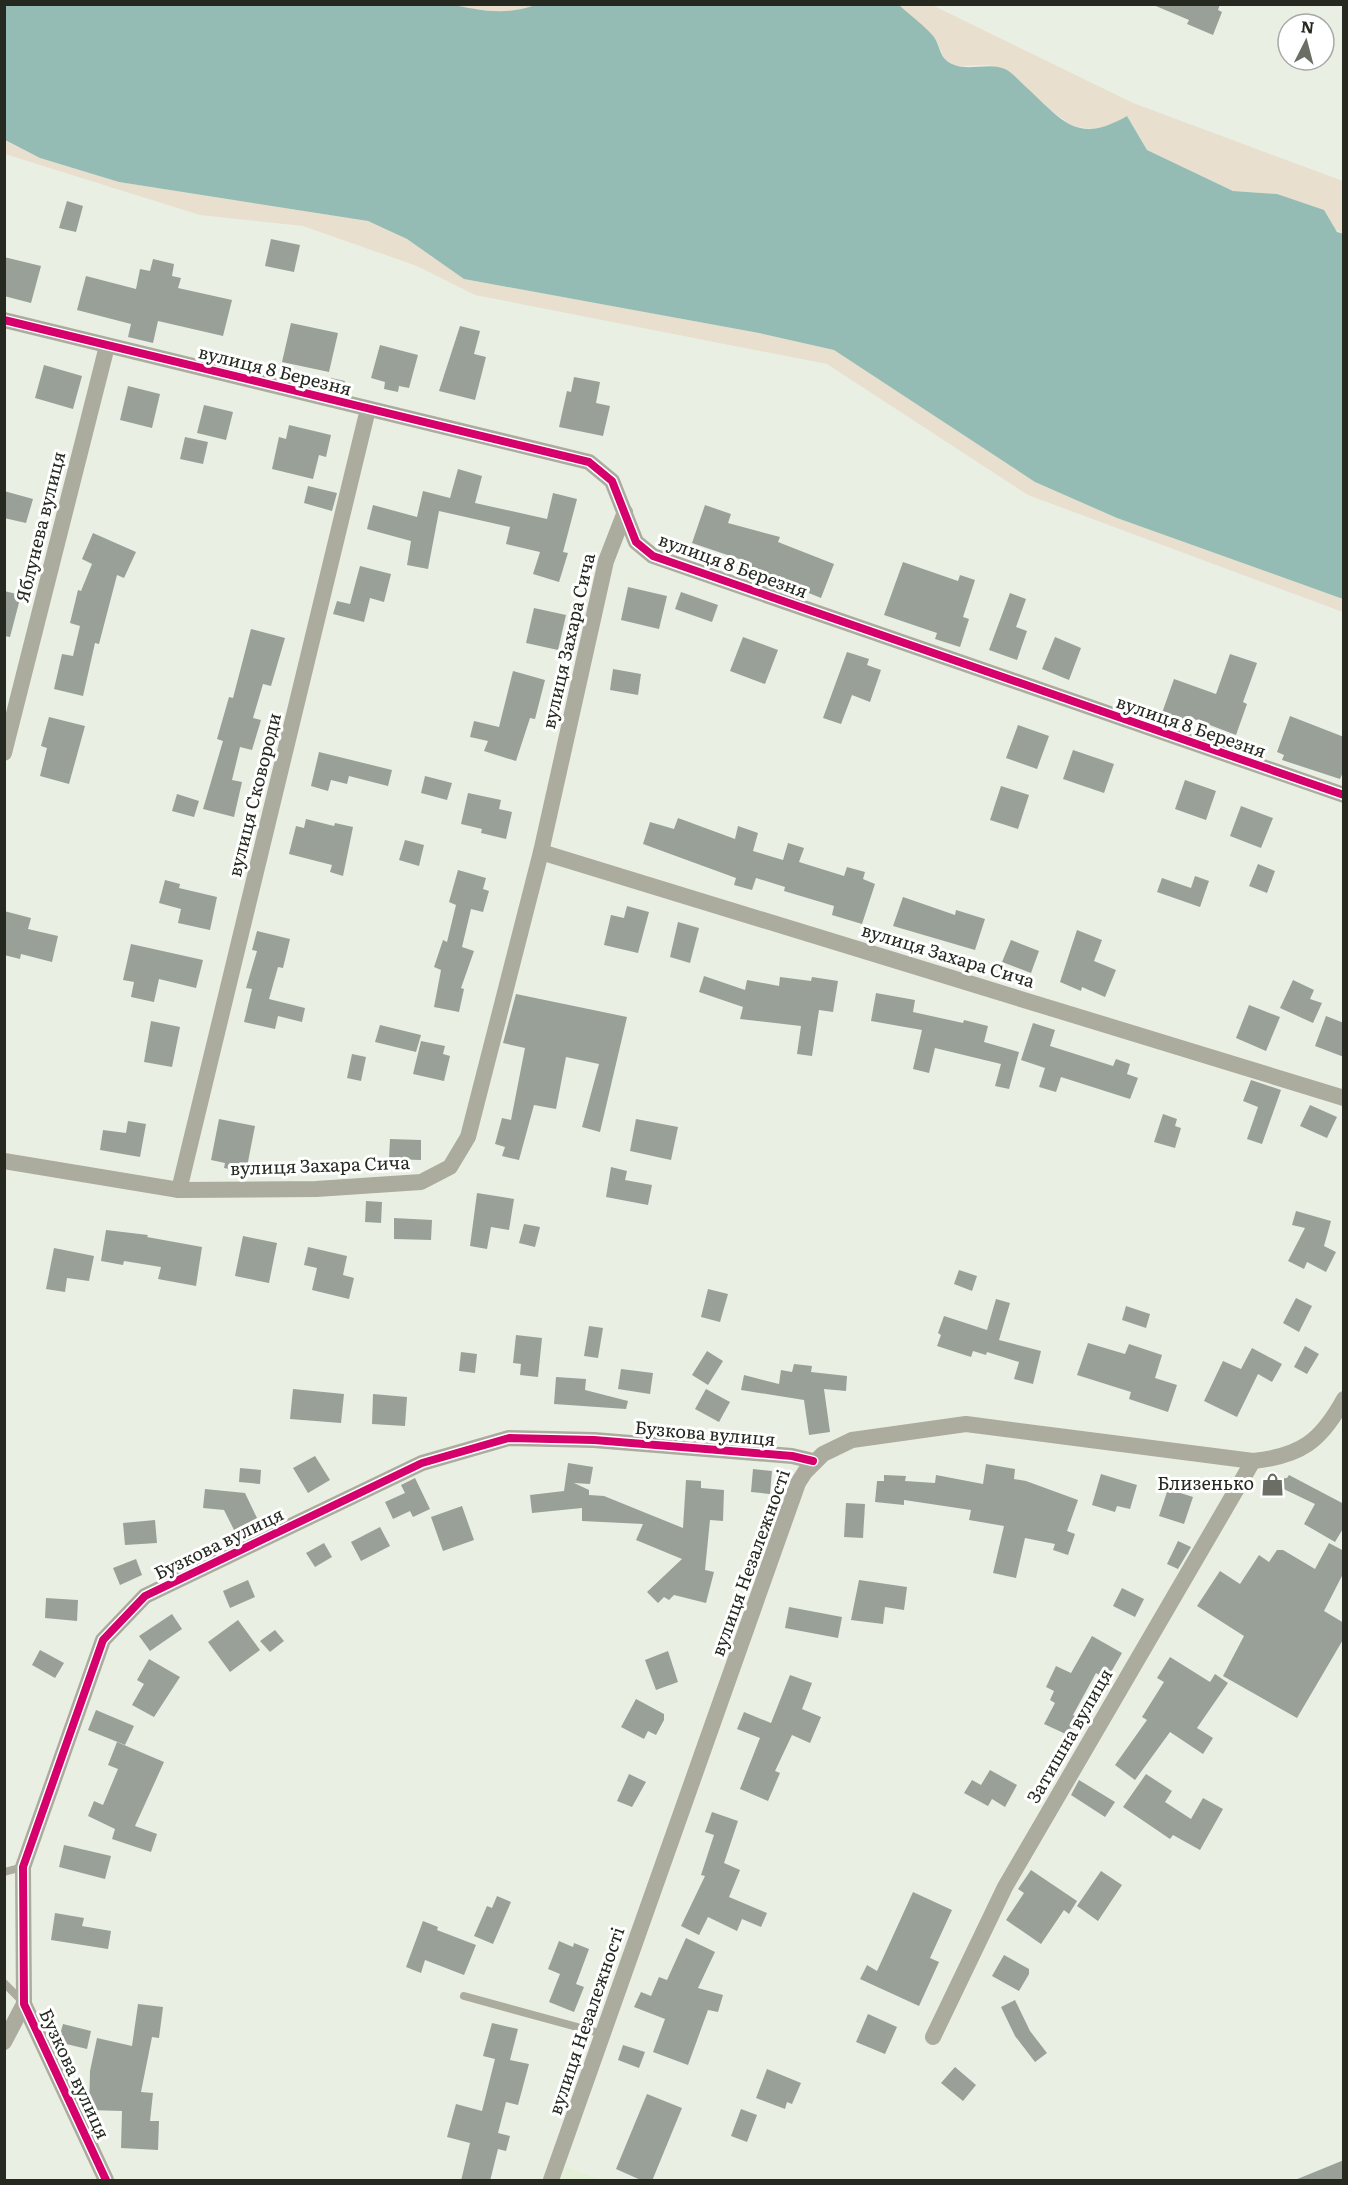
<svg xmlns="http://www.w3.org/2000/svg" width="1348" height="2185" font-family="Literata,serif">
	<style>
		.built { fill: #e4efd8 }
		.green { fill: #e8dfce }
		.water { fill: #95bcb4 }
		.building { fill: #99a098 }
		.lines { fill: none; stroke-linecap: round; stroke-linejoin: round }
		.service { stroke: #abab9e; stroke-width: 8 }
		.minor { stroke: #abab9e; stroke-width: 16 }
		.cycleway-casing { stroke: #fff; stroke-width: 11 }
		.cycleway { stroke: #d6006c; stroke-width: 8 }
		.labels { text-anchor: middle; stroke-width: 6; stroke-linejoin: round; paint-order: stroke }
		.street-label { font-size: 18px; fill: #252920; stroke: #fff }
		.poi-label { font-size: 18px; fill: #252920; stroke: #fff; text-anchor: end }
	</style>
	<rect width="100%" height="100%" fill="#e9efe3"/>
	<polygon class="built" points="557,2164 601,2180 551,2180"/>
	<g class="green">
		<path d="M 449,5 L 538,5 C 507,16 482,11 449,5 Z"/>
		<path d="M 825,5 L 932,5 L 1133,103 L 1343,181 L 1343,234 L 1277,194 L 1233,191 L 1147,150 L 1127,116 C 1107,128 1094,132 1071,125 L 989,65 L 956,66 L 945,60 L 935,38 L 836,5 Z"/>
		<polygon points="4,140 40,158 119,182 368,221 407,239 464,279 759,333 834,350 1035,482 1117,518 1343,599 1343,612 1028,495 827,364 475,295 417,266 303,226 200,215 5,154"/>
	</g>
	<path class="water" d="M 449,4 C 482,11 507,16 538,4 L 900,6 C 911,16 925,26 934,37 C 939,44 940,56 947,61 C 964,74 986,61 1005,69 C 1013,73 1019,81 1026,87 C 1063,121 1077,145 1127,116 L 1147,150 L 1233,191 L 1277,194 L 1324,210 L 1337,232 L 1344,234 L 1343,599 L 1117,518 L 1035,482 L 834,350 L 759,333 L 464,279 L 407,239 L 368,221 L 119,182 L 40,158 L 5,140 L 5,5 Z"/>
	<g class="building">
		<polygon points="1151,4 1220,4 1218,10 1222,12 1213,35 1187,24 1189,20"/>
		<polygon points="67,201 83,206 76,232 59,228"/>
		<polygon points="271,239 300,245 294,272 265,266"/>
		<polygon points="4,257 41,266 31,303 4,296"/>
		<polygon points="153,259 174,264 172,276 181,278 178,288 232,300 223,336 158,321 153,343 128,337 131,324 77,310 86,276 136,289 140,269 150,271"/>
		<polygon points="291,323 338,333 329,372 282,362"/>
		<polygon points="460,326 480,331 474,354 486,357 475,400 439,391"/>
		<polygon points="380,345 418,355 409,388 399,386 398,392 384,389 385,382 371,378"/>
		<polygon points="44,365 82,376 73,409 35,398"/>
		<polygon points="574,377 600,382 596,403 610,406 603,436 559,427 567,391 571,392"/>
		<polygon points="331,378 345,381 342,391 329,388"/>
		<polygon points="128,386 160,394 152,428 120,420"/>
		<polygon points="204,405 233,412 226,440 197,433"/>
		<polygon points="289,425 331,435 326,457 319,455 313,479 272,469 279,437 286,439"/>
		<polygon points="185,437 208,442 203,464 180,459"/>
		<polygon points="458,469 482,476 475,503 547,519 553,493 577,499 563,552 568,553 559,582 533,574 540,552 506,544 510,527 439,511 428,569 407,565 411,541 367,529 373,505 417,517 423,491 450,498"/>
		<polygon points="308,486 337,493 332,511 304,503"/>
		<polygon points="4,491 33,499 26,523 4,518"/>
		<polygon points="705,505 731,514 728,523 780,537 778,542 834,564 821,598 782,582 780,588 755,580 759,569 747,566 748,562 692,543"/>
		<polygon points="93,533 136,552 124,578 117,575 99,644 95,643 83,696 54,689 62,654 73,656 80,626 70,623 78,590 81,591 92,564 82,559"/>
		<polygon points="903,562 958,581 960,575 975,580 963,617 969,619 960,647 935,639 937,633 884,615"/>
		<polygon points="360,566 391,574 384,602 370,598 364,622 333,614 337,601 350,604"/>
		<polygon points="628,587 667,596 659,629 621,620"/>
		<polygon points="4,591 21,595 10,637 4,636"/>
		<polygon points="681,592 718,605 712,622 675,609"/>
		<polygon points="1010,593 1026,599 1016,627 1027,631 1017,660 989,650"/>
		<polygon points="534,608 566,615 558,650 526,643"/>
		<polygon points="251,629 285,638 271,686 263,684 253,718 261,720 252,750 240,747 232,780 242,782 234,817 203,809 223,741 217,739 229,697 233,698"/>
		<polygon points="743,637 778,650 765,684 730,671"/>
		<polygon points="1055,637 1081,648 1069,680 1042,669"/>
		<polygon points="847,652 869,659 867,665 881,670 870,702 852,695 841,724 823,718"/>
		<polygon points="1230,654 1257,663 1243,702 1247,704 1236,735 1194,719 1193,724 1162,713 1174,679 1216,694"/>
		<polygon points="613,669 641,674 638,695 610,690"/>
		<polygon points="513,671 545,680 535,719 530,718 516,761 484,751 488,741 470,737 474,721 499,727"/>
		<polygon points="1290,716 1344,737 1344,770 1340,779 1282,760 1284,755 1277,752"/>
		<polygon points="49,717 85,726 69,784 40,776 47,748 41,746"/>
		<polygon points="1018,725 1049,736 1037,769 1006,758"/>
		<polygon points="1073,750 1114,764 1104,793 1063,779"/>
		<polygon points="319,752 392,770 388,786 349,776 347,784 331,780 328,791 311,786"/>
		<polygon points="425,776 452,783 447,800 421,793"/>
		<polygon points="1185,780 1216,791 1206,820 1175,809"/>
		<polygon points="1001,786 1029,795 1018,829 990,820"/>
		<polygon points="468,793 501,800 499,809 512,812 506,839 481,833 482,829 461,824"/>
		<polygon points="177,794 199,801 194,817 172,811"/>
		<polygon points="1241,806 1273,818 1261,848 1230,836"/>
		<polygon points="678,818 735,839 738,826 758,833 753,851 783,860 788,843 804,848 799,862 844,876 847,867 865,872 863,879 875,884 862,924 832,915 834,906 784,891 785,887 756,878 752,890 734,885 736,878 643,844 650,822 674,829"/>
		<polygon points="306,819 334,826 335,823 353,827 343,876 330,872 332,865 289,854 296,826 304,828"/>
		<polygon points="405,840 424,845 419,866 399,860"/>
		<polygon points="1258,864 1275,871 1267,893 1249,886"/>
		<polygon points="458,870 486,878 483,889 489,891 483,912 471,909 462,947 474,951 461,988 464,989 459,1012 434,1007 441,970 434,967 443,940 447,942 456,905 449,902"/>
		<polygon points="1195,876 1209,881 1200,907 1157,892 1162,878 1191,888"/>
		<polygon points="165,880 180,884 179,888 217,897 210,930 178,923 181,909 159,903"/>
		<polygon points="903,897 955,915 956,910 985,919 975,950 893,926"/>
		<polygon points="627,906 649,912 638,953 604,945 611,915 624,918"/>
		<polygon points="4,911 31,918 28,929 58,936 52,962 21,954 20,959 4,955"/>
		<polygon points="678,922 699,928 690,963 670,957"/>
		<polygon points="1077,930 1102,940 1094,961 1116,970 1105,997 1082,987 1081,991 1060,982"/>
		<polygon points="257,931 290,939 283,968 278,967 269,999 305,1008 302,1022 278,1016 275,1029 244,1022 252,989 246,988 257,951 252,950"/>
		<polygon points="1011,940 1039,951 1031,973 1002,962"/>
		<polygon points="131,944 203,960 196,988 159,979 154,1002 131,997 134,982 123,980"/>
		<polygon points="704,976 745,990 747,980 779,986 780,977 811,981 812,977 838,981 833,1012 819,1010 812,1056 797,1054 801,1026 740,1019 743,1007 699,992"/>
		<polygon points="1293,980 1314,990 1310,999 1322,1003 1313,1023 1280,1008"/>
		<polygon points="876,993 915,1000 913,1012 963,1023 964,1020 988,1026 984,1042 1019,1052 1009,1089 995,1086 1001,1064 935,1048 929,1073 913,1069 922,1030 871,1021"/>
		<polygon points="516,994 627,1017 600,1132 582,1127 599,1064 566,1057 556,1109 534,1105 519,1160 502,1156 505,1147 495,1144 502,1118 511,1120 525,1048 503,1043"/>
		<polygon points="1249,1005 1280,1017 1266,1051 1236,1038"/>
		<polygon points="1326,1016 1344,1023 1344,1057 1315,1046"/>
		<polygon points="151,1021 180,1027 172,1067 144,1062"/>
		<polygon points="1033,1023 1055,1030 1050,1046 1113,1066 1116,1059 1130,1064 1127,1074 1138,1078 1130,1099 1061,1077 1056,1092 1039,1087 1045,1068 1021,1060"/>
		<polygon points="380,1025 421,1035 416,1052 375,1042"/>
		<polygon points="421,1041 445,1046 443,1054 450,1056 444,1081 413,1074"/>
		<polygon points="352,1054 366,1057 361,1081 347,1078"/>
		<polygon points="1251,1080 1281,1090 1262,1144 1247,1139 1258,1107 1243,1101"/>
		<polygon points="1310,1105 1337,1117 1327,1138 1300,1126"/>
		<polygon points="1163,1114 1177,1119 1175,1126 1181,1128 1175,1148 1154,1142"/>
		<polygon points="219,1119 255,1126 246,1172 224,1168 225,1163 211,1160"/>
		<polygon points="636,1119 678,1127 671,1160 630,1151"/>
		<polygon points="128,1121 146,1124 140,1157 100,1150 103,1130 126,1133"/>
		<polygon points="390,1139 421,1140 421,1160 389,1159"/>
		<polygon points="611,1167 627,1171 625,1180 652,1185 648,1205 606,1197"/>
		<polygon points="477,1193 514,1199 509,1230 491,1227 487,1249 470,1246"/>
		<polygon points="366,1201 382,1202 381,1223 365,1222"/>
		<polygon points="1296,1211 1331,1221 1324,1246 1336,1252 1326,1272 1307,1262 1304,1269 1288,1261 1305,1228 1292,1225"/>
		<polygon points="394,1218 432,1220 431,1240 394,1239"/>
		<polygon points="524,1224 540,1227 535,1247 519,1243"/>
		<polygon points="106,1230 148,1235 147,1237 202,1247 196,1286 158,1279 161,1267 124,1261 123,1265 101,1261"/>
		<polygon points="243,1236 277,1243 269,1283 235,1276"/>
		<polygon points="308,1247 347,1256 343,1275 354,1278 349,1299 312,1290 317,1268 304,1265"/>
		<polygon points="54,1248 94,1256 89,1281 67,1278 65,1292 46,1289"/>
		<polygon points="959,1270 977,1276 972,1291 954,1284"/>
		<polygon points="708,1289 728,1294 720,1322 701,1317"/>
		<polygon points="1296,1298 1312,1306 1299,1332 1283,1323"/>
		<polygon points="996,1299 1010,1303 999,1340 1041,1351 1033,1384 1014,1379 1019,1362 987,1352 986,1355 973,1351 971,1357 937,1346 941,1335 938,1333 944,1316 987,1330"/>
		<polygon points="1126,1306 1150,1314 1146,1328 1122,1320"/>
		<polygon points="589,1326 603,1328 598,1358 584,1356"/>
		<polygon points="516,1335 542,1338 538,1377 520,1375 521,1364 513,1363"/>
		<polygon points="1088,1343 1125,1354 1129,1344 1162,1355 1155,1378 1177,1385 1168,1412 1129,1399 1131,1392 1077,1375"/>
		<polygon points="1305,1346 1319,1354 1307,1374 1294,1367"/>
		<polygon points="1252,1348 1282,1364 1272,1382 1258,1374 1237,1417 1204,1401 1223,1361 1241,1369"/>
		<polygon points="707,1351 723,1361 708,1385 692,1375"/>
		<polygon points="461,1352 477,1354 475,1373 459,1371"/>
		<polygon points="794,1364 812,1366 811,1372 847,1376 846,1391 824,1389 830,1432 809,1435 804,1400 741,1390 744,1375 779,1384 781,1370 792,1372"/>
		<polygon points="621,1369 653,1373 650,1394 618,1389"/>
		<polygon points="556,1377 586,1379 585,1390 628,1401 626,1409 554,1404"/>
		<polygon points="293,1389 344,1394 341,1423 290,1419"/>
		<polygon points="706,1389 730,1402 719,1422 695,1409"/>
		<polygon points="373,1394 407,1397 405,1426 372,1424"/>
		<polygon points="315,1456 330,1480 308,1493 293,1468"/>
		<polygon points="568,1463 593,1467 590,1484 574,1483 589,1490 589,1495 604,1496 683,1528 686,1480 701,1481 701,1488 724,1490 723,1521 710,1520 705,1570 714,1572 706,1603 674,1595 669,1600 664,1597 658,1603 647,1592 682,1559 636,1540 643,1524 582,1521 582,1508 532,1513 530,1495 564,1491"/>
		<polygon points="986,1464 1015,1469 1014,1479 1026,1481 1078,1500 1067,1531 1075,1534 1068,1555 1053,1550 1055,1544 1025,1538 1016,1578 993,1573 1004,1526 969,1520 971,1510 904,1500 904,1505 875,1502 877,1481 884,1481 884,1475 906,1476 905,1481 935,1483 936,1475 983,1484"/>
		<polygon points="240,1468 261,1470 260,1484 239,1482"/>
		<polygon points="753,1469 772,1471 770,1494 751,1492"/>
		<polygon points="1101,1474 1137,1485 1130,1509 1117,1506 1115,1512 1092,1505"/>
		<polygon points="1289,1475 1344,1504 1344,1527 1335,1542 1304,1524 1315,1504 1265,1480 1287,1478"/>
		<polygon points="415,1478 430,1509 413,1517 410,1511 393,1519 385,1502 405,1493 401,1485"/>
		<polygon points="205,1489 245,1493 257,1518 234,1530 224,1510 203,1508"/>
		<polygon points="1168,1489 1193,1497 1184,1524 1159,1516"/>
		<polygon points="846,1503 865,1504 863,1538 844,1537"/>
		<polygon points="462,1506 474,1540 443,1551 431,1517"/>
		<polygon points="155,1520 157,1543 125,1545 123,1523"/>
		<polygon points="380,1527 390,1546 361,1561 351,1542"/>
		<polygon points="1178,1541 1191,1547 1178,1569 1167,1564"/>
		<polygon points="324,1543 332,1557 315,1567 306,1553"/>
		<polygon points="1329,1543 1344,1551 1344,1572 1324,1611 1344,1623 1344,1638 1297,1718 1223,1676 1244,1636 1197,1606 1220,1571 1240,1584 1259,1555 1269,1562 1277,1550 1283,1550 1315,1569"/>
		<polygon points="136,1559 142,1575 120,1585 113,1568"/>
		<polygon points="248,1580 255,1597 230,1608 223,1591"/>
		<polygon points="859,1580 907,1587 904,1610 885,1607 883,1624 851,1620"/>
		<polygon points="1122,1588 1144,1599 1135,1617 1113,1606"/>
		<polygon points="46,1598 78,1600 77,1621 45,1618"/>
		<polygon points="789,1607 842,1617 838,1638 785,1628"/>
		<polygon points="172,1614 182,1629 150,1651 139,1636"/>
		<polygon points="238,1620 260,1650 230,1672 208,1642"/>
		<polygon points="275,1630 284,1641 270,1652 260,1641"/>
		<polygon points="1092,1636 1122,1653 1107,1679 1096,1673 1073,1715 1079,1718 1070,1736 1044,1724 1055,1703 1050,1700 1054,1691 1046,1687 1056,1666 1071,1673"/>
		<polygon points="40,1650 64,1663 55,1678 32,1665"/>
		<polygon points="668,1651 678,1682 656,1690 645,1660"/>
		<polygon points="1170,1657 1210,1682 1215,1674 1228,1683 1197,1728 1213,1738 1203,1754 1170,1732 1135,1780 1115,1765 1147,1720 1142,1717 1164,1682 1157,1678"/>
		<polygon points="149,1659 180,1677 154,1717 132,1705 144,1684 137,1680"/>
		<polygon points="790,1675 812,1683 802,1709 821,1717 810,1743 792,1735 775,1771 780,1773 768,1801 740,1789 760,1738 737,1729 744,1712 771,1723"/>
		<polygon points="636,1699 664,1714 664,1720 656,1735 648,1731 644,1739 621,1727"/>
		<polygon points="96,1710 134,1726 125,1745 88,1730"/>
		<polygon points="117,1742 164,1762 135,1826 157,1834 151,1852 112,1839 115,1829 88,1816 94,1801 103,1805 118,1769 108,1765"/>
		<polygon points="990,1770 1017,1785 1005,1807 992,1799 988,1806 964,1793 972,1780 981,1785"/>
		<polygon points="629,1774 646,1782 632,1807 617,1801"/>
		<polygon points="1146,1774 1172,1791 1165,1802 1191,1819 1203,1798 1223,1809 1200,1850 1173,1835 1170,1839 1123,1807"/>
		<polygon points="1079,1780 1115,1802 1105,1817 1071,1795"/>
		<polygon points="712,1812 738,1821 724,1863 740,1870 729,1897 767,1913 761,1927 742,1919 737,1931 708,1917 699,1935 681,1926 705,1876 701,1875 714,1835 705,1832"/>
		<polygon points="64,1845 111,1856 105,1879 59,1867"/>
		<polygon points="1031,1870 1077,1901 1069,1914 1064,1910 1041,1944 1006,1920 1024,1893 1018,1889"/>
		<polygon points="1101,1871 1122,1885 1098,1921 1077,1906"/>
		<polygon points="913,1892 952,1910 930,1958 939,1962 919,2006 860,1979 867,1965 877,1971"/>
		<polygon points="497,1896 511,1902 493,1944 474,1936 487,1906 492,1908"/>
		<polygon points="55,1913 84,1918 82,1926 111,1931 108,1949 51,1940"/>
		<polygon points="423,1921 438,1927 437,1930 476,1945 464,1975 425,1960 421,1973 406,1967"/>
		<polygon points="686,1938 715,1952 698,1988 723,1995 718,2012 708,2010 688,2065 653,2052 665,2019 634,2007 641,1992 651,1996 659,1977 667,1980"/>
		<polygon points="559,1941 573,1947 574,1943 589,1949 576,1984 584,1987 574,2012 549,2002 560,1974 548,1969"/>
		<polygon points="1004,1955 1029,1969 1029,1974 1019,1991 992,1976"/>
		<polygon points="1015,2000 1030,2031 1047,2053 1035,2062 1015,2036 1001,2007"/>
		<polygon points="138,2004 163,2007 159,2038 152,2037 141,2092 153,2093 150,2121 159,2121 158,2150 121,2148 122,2111 89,2110 90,2071 97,2038 132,2046"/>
		<polygon points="868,2014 897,2027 885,2054 856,2042"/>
		<polygon points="492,2023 518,2029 510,2060 529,2064 518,2105 506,2102 498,2133 510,2136 506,2151 498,2149 490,2181 461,2181 470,2143 447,2137 456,2104 482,2111 495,2059 483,2056"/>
		<polygon points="63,2024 91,2031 87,2049 58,2042"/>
		<polygon points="623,2045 645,2052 639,2068 618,2060"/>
		<polygon points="955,2067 976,2085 963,2101 941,2083"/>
		<polygon points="767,2069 801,2083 792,2104 787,2102 785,2109 756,2098"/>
		<polygon points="647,2094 682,2108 652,2181 643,2181 616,2169"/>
		<polygon points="741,2109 757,2115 747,2142 731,2136"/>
		<polygon points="1344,2160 1344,2181 1295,2181 1295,2180"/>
	</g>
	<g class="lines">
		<g class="service">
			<polyline points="4,1872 23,1867"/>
			<polyline points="4,1983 22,2001"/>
			<polyline points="464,1996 603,2034"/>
		</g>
		<g class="minor">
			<polyline points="4,320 589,462 612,481 636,542 653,556 1344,795"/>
			<polyline points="4,753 107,346"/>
			<polyline points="541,852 1344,1098"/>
			<polyline points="4,1161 179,1190 316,1189 421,1182 450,1167 468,1137 541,852 606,561 625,512"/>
			<polyline points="179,1190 368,409"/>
			<polyline points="933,2037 1005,1887 1253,1461"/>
			<polyline points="4,2042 24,2004"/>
			<polyline points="106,2180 24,2004 23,1867 103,1640 145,1596 422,1463 509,1438 594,1440 792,1456 813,1461"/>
			<path d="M 551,2180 L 798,1483 L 805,1472 L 823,1454 L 852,1440 L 966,1424 L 1253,1461 C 1301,1456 1321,1441 1344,1399"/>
		</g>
		<defs>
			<g id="cycleway">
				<polyline points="4,320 589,462 612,481 636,542 653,556 1344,795"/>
				<polyline points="106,2180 24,2004 23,1867 103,1640 145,1596 422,1463 509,1438 594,1440 792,1456 813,1461"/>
			</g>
		</defs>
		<use href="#cycleway" class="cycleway-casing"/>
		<use href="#cycleway" class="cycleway"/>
	</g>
	<defs>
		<symbol id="shop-bare" viewBox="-9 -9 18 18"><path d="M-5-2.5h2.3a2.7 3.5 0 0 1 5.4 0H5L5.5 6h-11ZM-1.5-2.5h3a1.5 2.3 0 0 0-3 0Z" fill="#6a6e64" stroke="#fff" stroke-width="2.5" paint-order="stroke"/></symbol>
	</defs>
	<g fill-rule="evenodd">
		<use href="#shop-bare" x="1256" y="1468" width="33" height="33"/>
	</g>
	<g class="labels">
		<g class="street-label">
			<text transform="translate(275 371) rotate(14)" y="6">вулиця 8 Березня</text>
			<text transform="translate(41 527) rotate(-76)" y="6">Яблунева вулиця</text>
			<text transform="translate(733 566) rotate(20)" y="6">вулиця 8 Березня</text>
			<text transform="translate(569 641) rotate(-77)" y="6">вулиця Захара Сича</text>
			<text transform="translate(1191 727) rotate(19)" y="6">вулиця 8 Березня</text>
			<text transform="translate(255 795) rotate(-76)" y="6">вулиця Сковороди</text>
			<text transform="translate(948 956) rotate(17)" y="6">вулиця Захара Сича</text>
			<text transform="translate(320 1166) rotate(-2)" y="6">вулиця Захара Сича</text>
			<text transform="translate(705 1434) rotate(5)" y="6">Бузкова вулиця</text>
			<text transform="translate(219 1544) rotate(-26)" y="6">Бузкова вулиця</text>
			<text transform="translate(751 1563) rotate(-70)" y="6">вулиця Незалежності</text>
			<text transform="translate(1070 1736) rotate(-60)" y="6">Затишна вулиця</text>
			<text transform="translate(587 2021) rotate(-71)" y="6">вулиця Незалежності</text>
			<text transform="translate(74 2074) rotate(65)" y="6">Бузкова вулиця</text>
		</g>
		<g class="poi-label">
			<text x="1254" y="1490">Близенько</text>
		</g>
	</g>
	<rect width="1348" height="2185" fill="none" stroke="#252920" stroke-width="12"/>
	<g transform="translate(1306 42) rotate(6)"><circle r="28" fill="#ffffff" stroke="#a8a9a6" stroke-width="1.5"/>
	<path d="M0-4.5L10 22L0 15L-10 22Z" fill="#6a6e64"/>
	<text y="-9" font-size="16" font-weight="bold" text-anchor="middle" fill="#252920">N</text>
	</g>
</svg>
